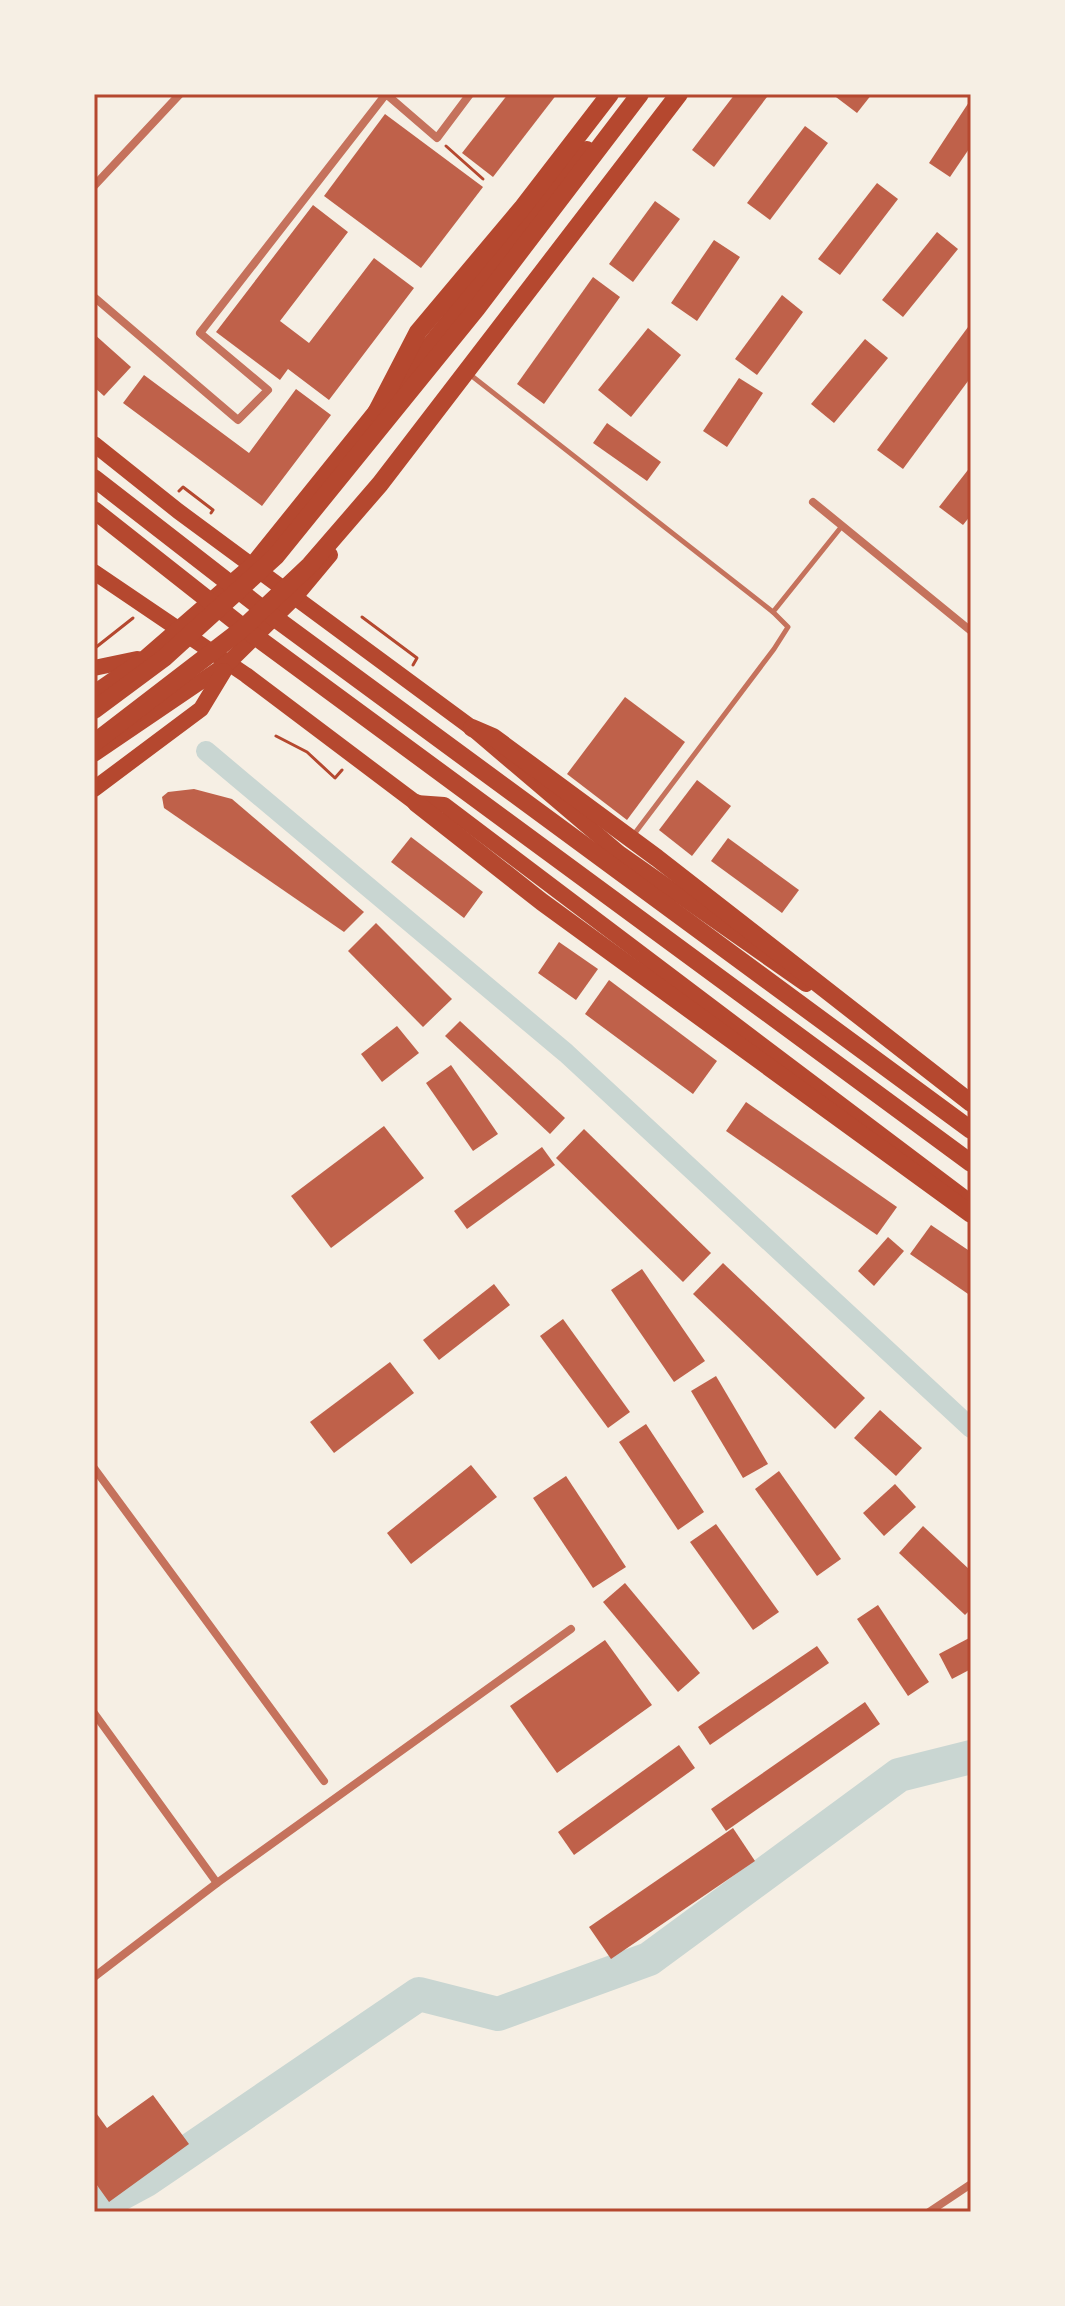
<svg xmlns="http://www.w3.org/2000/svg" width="1065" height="2306" font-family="'Titillium Web',sans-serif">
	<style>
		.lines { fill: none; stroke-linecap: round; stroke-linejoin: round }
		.canal { stroke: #c9d6d2; stroke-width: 20 }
		.river { stroke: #c9d6d2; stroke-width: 34 }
		.building { fill: #bf614a }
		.path { stroke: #b5482f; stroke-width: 3 }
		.service { stroke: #c5725c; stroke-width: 5 }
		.minor { stroke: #c5725c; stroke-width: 8 }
		.secondary { stroke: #b5482f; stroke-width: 16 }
		.primary { stroke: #b5482f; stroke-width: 16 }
		.trunk { stroke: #b5482f; stroke-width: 18 }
		.neatline { fill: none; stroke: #b5482f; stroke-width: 3 }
	</style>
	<rect width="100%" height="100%" fill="#f6efe4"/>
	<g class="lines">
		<polyline class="canal" points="206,751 566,1053 971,1428"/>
		<polyline class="river" points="94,2208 146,2180 419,1994 498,2014 649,1959 899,1775 971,1757"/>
	</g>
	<g class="building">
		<polygon points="508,94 557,94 493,177 462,153"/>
		<polygon points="735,94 767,97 714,167 692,150"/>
		<polygon points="832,94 872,94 857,113"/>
		<polygon points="971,99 971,146 950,177 929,163"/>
		<polygon points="385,114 483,187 421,268 324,196"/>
		<polygon points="805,126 828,143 770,220 747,203"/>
		<polygon points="877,183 898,199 840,275 818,259"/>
		<polygon points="655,201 680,219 633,282 609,264"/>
		<polygon points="313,205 348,232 280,321 309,343 374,258 414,288 329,400 288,369 280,380 216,332"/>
		<polygon points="937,232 958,249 903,317 882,300"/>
		<polygon points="714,240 740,257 697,321 671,303"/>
		<polygon points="593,277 620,297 544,404 517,384"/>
		<polygon points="782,295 803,312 757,375 735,359"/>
		<polygon points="971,323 971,377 903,469 877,450"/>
		<polygon points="648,328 681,355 631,417 598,390"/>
		<polygon points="94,334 131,367 104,396 94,387"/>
		<polygon points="865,339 888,358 834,423 811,404"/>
		<polygon points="144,375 249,453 296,389 331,415 262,506 123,403"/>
		<polygon points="739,378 763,393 727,447 703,431"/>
		<polygon points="607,423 661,462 647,481 593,443"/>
		<polygon points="971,466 971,515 963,525 939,507"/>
		<polygon points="625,697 685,742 627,820 567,774"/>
		<polygon points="697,780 731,806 692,856 659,830"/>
		<polygon points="194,789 232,799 364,912 344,932 164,808 162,797 168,792"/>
		<polygon points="411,837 483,892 464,918 391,862"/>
		<polygon points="728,838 799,890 782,913 711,861"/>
		<polygon points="376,923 452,999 423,1027 348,951"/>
		<polygon points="559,942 598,969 576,1000 538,973"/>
		<polygon points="609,980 717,1061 693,1094 585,1014"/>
		<polygon points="460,1021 565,1118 550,1134 445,1036"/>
		<polygon points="397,1026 419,1053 382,1082 361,1054"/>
		<polygon points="451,1065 498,1134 473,1151 426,1083"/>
		<polygon points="746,1102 897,1207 877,1235 726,1131"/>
		<polygon points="384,1126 424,1178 331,1248 291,1196"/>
		<polygon points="584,1129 711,1253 683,1282 556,1158"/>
		<polygon points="542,1147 555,1165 467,1229 454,1211"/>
		<polygon points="931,1225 971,1252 971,1296 910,1254"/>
		<polygon points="888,1237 904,1251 874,1286 858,1271"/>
		<polygon points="723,1263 865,1398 835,1429 693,1294"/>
		<polygon points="642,1269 705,1361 674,1382 611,1290"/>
		<polygon points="494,1284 510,1305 439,1360 423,1340"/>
		<polygon points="563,1319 630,1412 608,1428 540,1336"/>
		<polygon points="390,1362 414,1393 334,1453 310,1422"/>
		<polygon points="716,1376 768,1464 743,1478 691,1391"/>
		<polygon points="880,1410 922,1448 896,1476 854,1438"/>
		<polygon points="646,1424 704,1512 678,1530 619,1442"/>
		<polygon points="471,1465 497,1497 411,1564 387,1533"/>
		<polygon points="779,1471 841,1559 817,1576 755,1489"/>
		<polygon points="566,1476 626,1567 593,1588 533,1498"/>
		<polygon points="895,1484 916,1507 884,1536 863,1513"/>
		<polygon points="716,1524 779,1612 753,1630 690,1542"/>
		<polygon points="923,1526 971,1571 971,1609 965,1615 899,1553"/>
		<polygon points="625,1583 700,1673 678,1692 603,1602"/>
		<polygon points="878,1605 929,1682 908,1696 857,1619"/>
		<polygon points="971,1637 971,1669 952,1679 939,1654"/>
		<polygon points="605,1640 652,1705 557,1773 510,1706"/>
		<polygon points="817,1646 829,1663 710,1745 698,1727"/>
		<polygon points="865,1702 880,1724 726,1831 711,1809"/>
		<polygon points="679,1745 695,1768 574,1855 558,1832"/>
		<polygon points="733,1828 755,1861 611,1959 589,1927"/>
		<polygon points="153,2095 189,2144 109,2202 94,2181 94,2110 107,2128"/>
	</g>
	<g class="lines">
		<g class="path">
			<polyline points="446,146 483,179"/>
			<polyline points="179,491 183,487 213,510 211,513"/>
			<polyline points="362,617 417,658 413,665"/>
			<polyline points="95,648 133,618"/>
			<polyline points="276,736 307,752 335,778 342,770"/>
		</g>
		<g class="service">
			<polyline points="468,373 773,612"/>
			<polyline points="632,837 774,649 788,627 773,612 842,526"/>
		</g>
		<g class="minor">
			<polyline points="94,186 180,94"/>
			<polyline points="94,297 238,420 268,390 200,333 386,94 437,138 470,94"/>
			<polyline points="813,502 971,631"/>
			<polyline points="94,1468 324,1781"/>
			<polyline points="94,1713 217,1883"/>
			<polyline points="94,1977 217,1883 571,1629"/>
			<polyline points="929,2212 971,2184"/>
		</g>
		<g class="secondary">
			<polyline points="94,444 178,511 472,728 619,853 806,984"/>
			<polyline points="94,572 246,675 416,803 444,805 971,1203"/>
		</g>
		<g class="primary">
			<polyline points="94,668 137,659"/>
			<polyline points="94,693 146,657 252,565 587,149"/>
			<polyline points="94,754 228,663 295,597 330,555"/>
			<polyline points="94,789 201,709 224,671"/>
		</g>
		<g class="trunk">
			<polyline points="376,413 418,332 523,207 610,94"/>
			<polyline points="94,478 260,607 971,1130"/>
			<polyline points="94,510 240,625 971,1163"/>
			<polyline points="94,710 164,658 276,556 477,308 640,94"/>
			<polyline points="472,728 493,737 657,858 971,1103"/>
			<polyline points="94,743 241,630 310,565 380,484 679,94"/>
			<polyline points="416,803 542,902 971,1214"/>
		</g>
	</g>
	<rect width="1065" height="2306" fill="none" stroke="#f6efe4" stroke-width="192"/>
	<rect x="96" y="96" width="873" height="2114" class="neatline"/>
</svg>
